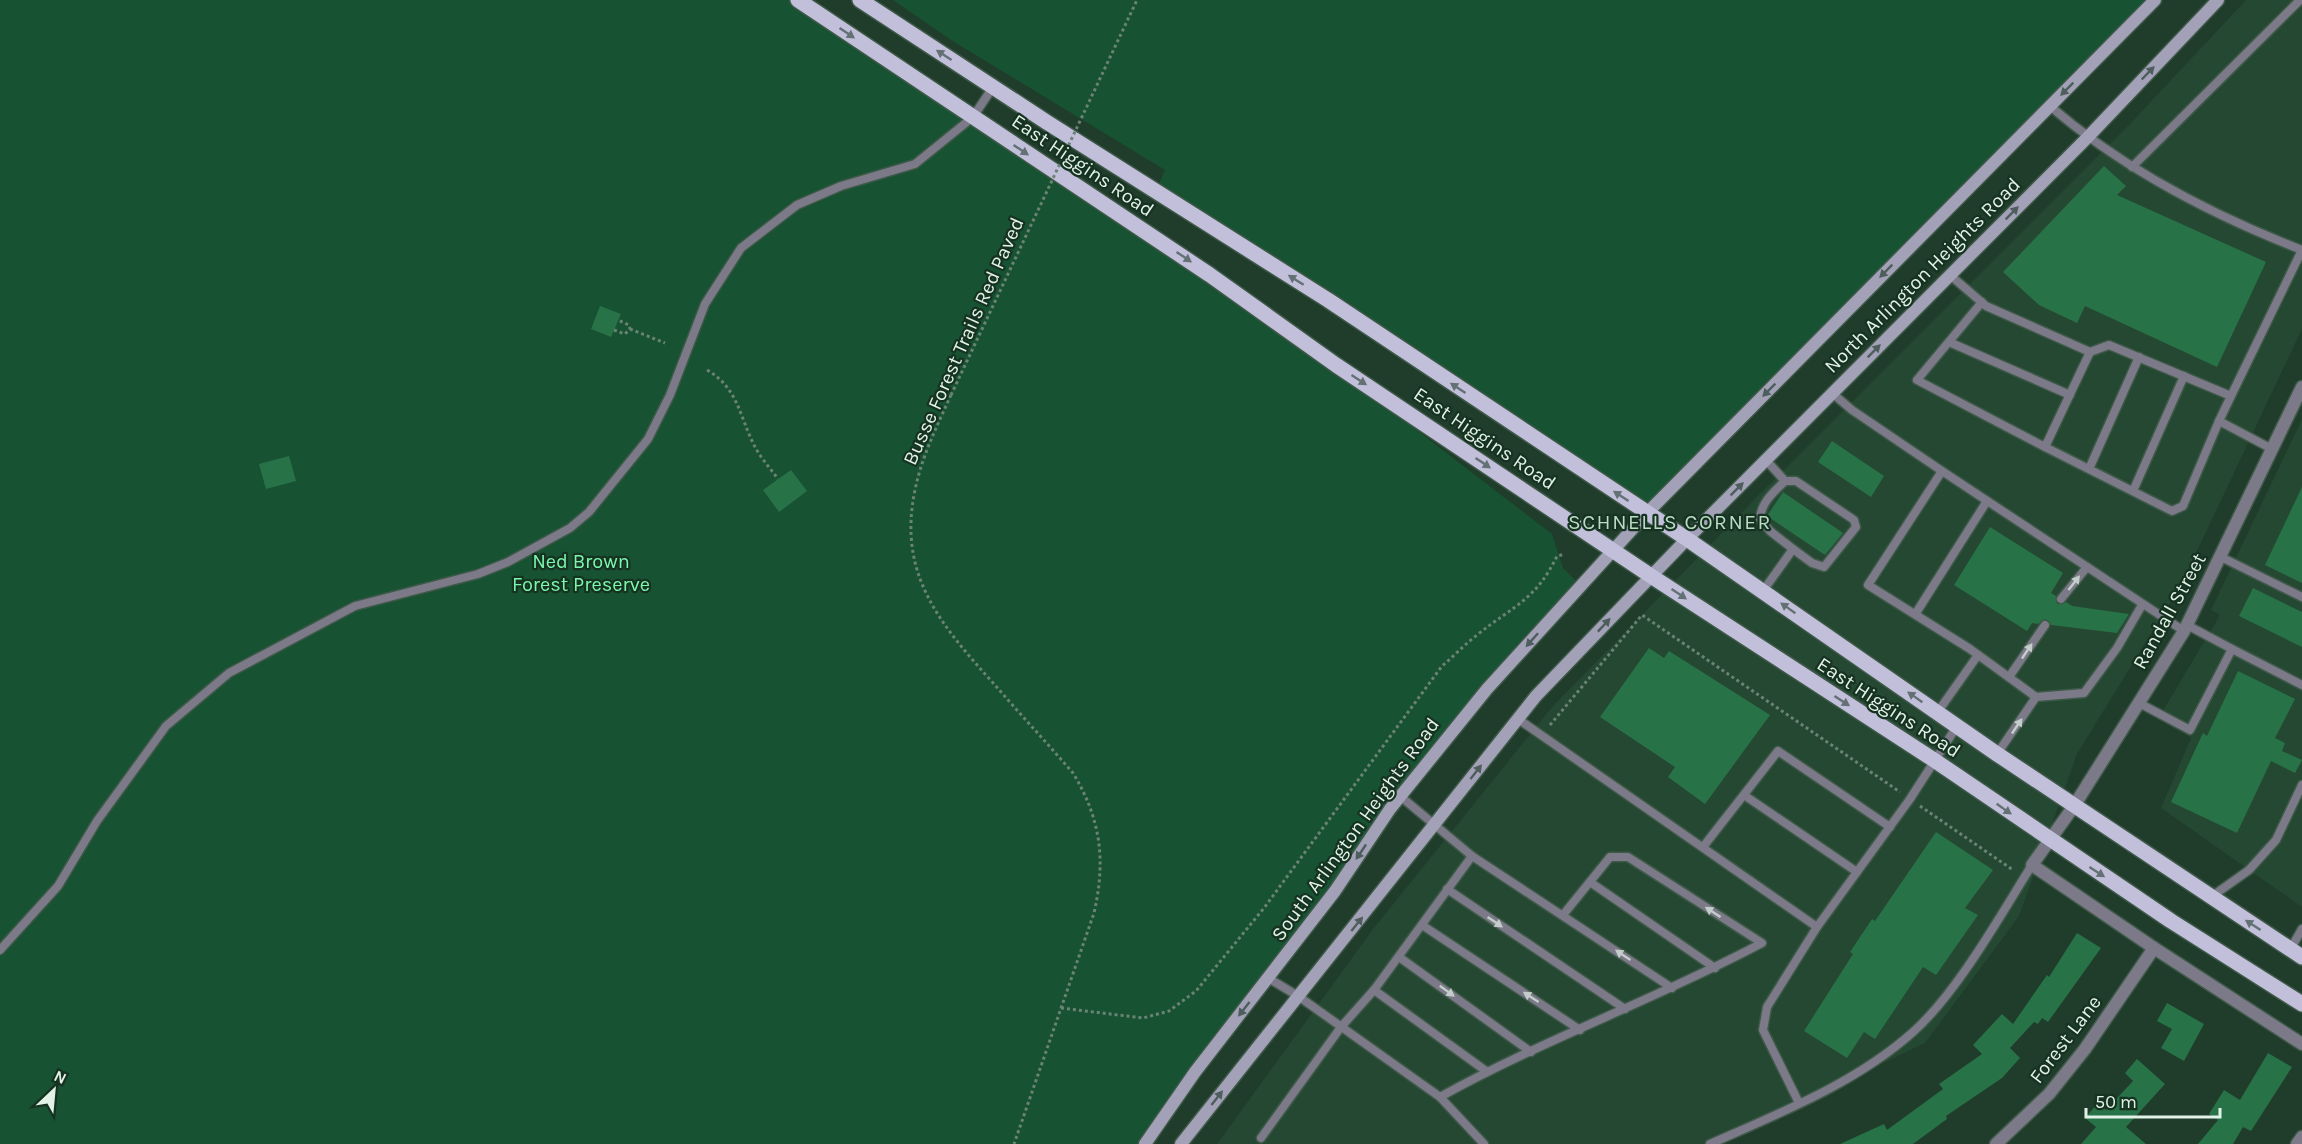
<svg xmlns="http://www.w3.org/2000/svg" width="2302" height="1144" font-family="Karla,sans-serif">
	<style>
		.built { fill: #254832 }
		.green { fill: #175232 }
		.building { fill: #287248 }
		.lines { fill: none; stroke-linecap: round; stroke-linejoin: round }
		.lane-casing { stroke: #3f5949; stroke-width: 11 }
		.street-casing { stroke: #3f5949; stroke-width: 15 }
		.secondary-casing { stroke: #3f5949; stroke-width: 15 }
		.primary-casing { stroke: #3f5949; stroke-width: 18 }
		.path { stroke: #6b8374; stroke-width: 3; stroke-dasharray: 3 3; stroke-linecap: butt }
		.lane { stroke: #7c7a88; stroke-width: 8 }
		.street { stroke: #7c7a88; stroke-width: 12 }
		.secondary { stroke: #a3a1b7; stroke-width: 12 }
		.primary { stroke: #c2bfdb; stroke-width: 15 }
		.path-bridge { stroke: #6b8374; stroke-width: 3; stroke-dasharray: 3 3; stroke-linecap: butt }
		.oneway { fill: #637175 }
		.oneway2 { fill: #4e5e5d }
		.oneway3 { fill: #c3ceca }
		.labels { text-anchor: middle; stroke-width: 4.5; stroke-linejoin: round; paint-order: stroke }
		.street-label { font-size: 20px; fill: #e2f2e7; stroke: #163221 }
		.park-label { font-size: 20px; fill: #7bf7ad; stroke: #163221 }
		.neighbourhood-label { font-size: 21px; letter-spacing: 1.5px; fill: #badbc4; stroke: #163221 }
	</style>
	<rect width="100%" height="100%" fill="#203c2b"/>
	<g class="built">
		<polygon points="2246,0 2302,0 2302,329 2181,585 2077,754 2019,916 1925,1043 1716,1144 1217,1144 1373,929 1552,707 1752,502 2128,126"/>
		<polygon points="2302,419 2302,907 2161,808 2191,738 2158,719 2220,615 2211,610"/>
	</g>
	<g class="green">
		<polygon points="0,0 798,0 1280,325 1552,534 1563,568 1579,584 1487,689 1145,1144 0,1144"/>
		<polygon points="893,0 2149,0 1647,513 1156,191 1165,170 951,40"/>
	</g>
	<g class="building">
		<polygon points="2104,166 2126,186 2117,195 2266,262 2217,367 2085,306 2077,323 2039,305 2003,272"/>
		<polygon points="600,306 621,314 611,337 591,329"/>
		<polygon points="1832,441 1884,476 1871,497 1818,462"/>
		<polygon points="289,456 296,481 266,489 259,464"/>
		<polygon points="791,470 807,491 779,512 763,490"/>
		<polygon points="2302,487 2302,583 2265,565"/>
		<polygon points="1783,492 1843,533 1825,555 1767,516"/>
		<polygon points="1990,527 2063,573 2051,593 2056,596 2057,604 2066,602 2072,606 2129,614 2117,633 2051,625 2045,619 2038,624 2032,623 2027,631 1954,585"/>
		<polygon points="2253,588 2302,612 2302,647 2239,616"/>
		<polygon points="1649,648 1664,658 1669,651 1770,715 1705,804 1668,777 1675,767 1600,717"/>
		<polygon points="2238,671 2295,699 2275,738 2285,743 2282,751 2302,760 2295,773 2271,761 2237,833 2171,802 2203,733 2207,736"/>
		<polygon points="1936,832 1993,870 1965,908 1978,915 1936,975 1923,967 1875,1039 1864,1032 1847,1058 1804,1031 1853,954 1850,952 1872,919 1875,921"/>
		<polygon points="2077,933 2101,948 2048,1022 2042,1018 2038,1024 2034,1022 2010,1048 2020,1058 2002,1078 1946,1116 1947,1119 1913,1144 1840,1144 1884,1124 1887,1130 1943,1089 1939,1084 1982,1054 1973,1045 2002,1014 2013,1024 2047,975 2049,977"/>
		<polygon points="2167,1003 2204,1024 2184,1061 2161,1048 2172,1029 2157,1021"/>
		<polygon points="2268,1053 2292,1067 2251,1131 2243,1127 2233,1144 2198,1144 2218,1120 2209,1114 2224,1090 2240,1100"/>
		<polygon points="2137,1059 2165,1084 2126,1127 2146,1144 2081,1144 2096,1127 2085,1118 2098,1103 2106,1110 2133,1081 2125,1073"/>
	</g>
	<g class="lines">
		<defs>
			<g id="lane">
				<path d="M 2050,106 C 2123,169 2212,215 2302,250"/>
				<polyline points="2132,167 2300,0"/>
				<polyline points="1950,275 1986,306 2090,352 2109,345 2231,396 2219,421 2272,449"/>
				<polyline points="1982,302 1917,380 2045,447"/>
				<polyline points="1949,342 2070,395"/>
				<polyline points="2090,352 2045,447 2172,511 2183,506 2219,421"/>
				<polyline points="1832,393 1852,410 1942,471 2184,631"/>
				<polyline points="2231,396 2302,250"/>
				<polyline points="2089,469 2139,357"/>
				<polyline points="1942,471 1868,585 1970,649 2036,697 2084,693 2117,648 2142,605"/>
				<polyline points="1785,481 1796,481 1854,520 1856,527 1824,567 1812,563 1793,549"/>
				<polyline points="2133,491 2184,376"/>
				<polyline points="2221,557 2302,597"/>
				<path d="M 1763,591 L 1793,549 L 1770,531 L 1760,519 C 1761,502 1774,492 1785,481 L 1766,460"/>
				<polyline points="2061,599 2087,567"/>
				<polyline points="1916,613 1987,501"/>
				<polyline points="2232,649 2302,685"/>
				<polyline points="2009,677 2045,625"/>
				<polyline points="2139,703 2190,730 2232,649 2187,625"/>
				<polyline points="1937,713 1978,655"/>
				<polyline points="1518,719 1817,927 1910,799 1957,726"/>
				<polyline points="1997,754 2036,697"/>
				<polyline points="1744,795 1857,872"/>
				<polyline points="1400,796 1472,856 1672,988"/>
				<polyline points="1703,847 1778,751 1890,827"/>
				<polyline points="1590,882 1715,968"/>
				<polyline points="1447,889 1625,1009"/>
				<polyline points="2211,897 2249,870 2276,840 2302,785"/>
				<polyline points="1422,925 1580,1030"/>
				<polyline points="0,950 58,886 97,821 166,726 229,673 355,606 478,574 508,562 570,528 589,512 648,439 670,395 705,304 741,248 797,205 841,186 915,164 973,117 993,87"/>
				<polyline points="2290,950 2302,929"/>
				<polyline points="1399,957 1531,1052"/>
				<polyline points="1268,978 1298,996 1440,1097 1484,1144"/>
				<polyline points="1374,990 1486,1071"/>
				<path d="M 1440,1097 C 1544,1039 1657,999 1762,943 L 1628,857 L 1610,857 L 1563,915"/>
				<polyline points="1799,1103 1763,1030 1767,1007 1817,927"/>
				<polyline points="1261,1138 1341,1027 1374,990 1472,856"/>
				<path d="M 1710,1144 C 1780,1113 1856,1083 1913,1032 C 1957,993 2000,916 2032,865"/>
			</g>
			<g id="street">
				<polyline points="2302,387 2184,631 2074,806 2032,865 2154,948 2302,1044"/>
				<polyline points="1996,1144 2049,1094 2085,1049 2154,948"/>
				<polyline points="2297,1144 2302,1137"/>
			</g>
			<g id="secondary">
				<polyline points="1145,1144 1195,1072 1335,891 1390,809 1487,689 1647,513 2155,0"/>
				<polyline points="1181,1144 1536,696 1687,539 2087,138 2218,0"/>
			</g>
			<g id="primary">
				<polyline points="798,0 1210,275 1336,365 1651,576 1934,760 2171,921 2302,1004"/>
				<polyline points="860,0 1048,123 1328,300 1687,539 1997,754 2302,957"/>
			</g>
		</defs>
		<use href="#lane" class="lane-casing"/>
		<use href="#street" class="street-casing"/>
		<use href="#secondary" class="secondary-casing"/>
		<use href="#primary" class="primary-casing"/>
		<g class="path">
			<polyline points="630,329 665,343"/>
			<polyline points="614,330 625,334 630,329 629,325 618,320"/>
			<path d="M 707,370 C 738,388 739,415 754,445 C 760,457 770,468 778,479"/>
			<path d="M 951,395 C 937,426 922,456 915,490 C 897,575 941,625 994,684 C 1020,714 1047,743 1073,773 C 1101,819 1106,861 1094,913 L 1014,1144"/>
			<polyline points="1550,725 1642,615 1900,792"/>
			<polyline points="1920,806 2013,870"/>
			<path d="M 1061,1008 L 1143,1018 L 1169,1011 L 1196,991 L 1264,908 L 1442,666 C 1454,656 1465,644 1477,635 C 1513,606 1536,600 1557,556 L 1565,554"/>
		</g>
		<use href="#lane" class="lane"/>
		<use href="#street" class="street"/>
		<use href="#secondary" class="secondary"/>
		<use href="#primary" class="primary"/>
		<polyline class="path-bridge" points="951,395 1137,0"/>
	</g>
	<defs><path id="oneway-solid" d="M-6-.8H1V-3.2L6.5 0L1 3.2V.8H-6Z" transform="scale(1.5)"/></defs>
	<g class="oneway">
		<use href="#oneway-solid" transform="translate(847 33) rotate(34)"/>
		<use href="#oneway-solid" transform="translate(944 55) rotate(-147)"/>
		<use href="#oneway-solid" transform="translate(1021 150) rotate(34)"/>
		<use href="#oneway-solid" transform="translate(1184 257) rotate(34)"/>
		<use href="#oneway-solid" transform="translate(1296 280) rotate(-148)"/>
		<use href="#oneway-solid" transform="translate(1359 380) rotate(33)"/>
		<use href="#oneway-solid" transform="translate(1458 388) rotate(-147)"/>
		<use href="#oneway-solid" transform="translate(1483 463) rotate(34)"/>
		<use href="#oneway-solid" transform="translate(1621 496) rotate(-147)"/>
		<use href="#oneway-solid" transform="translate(1679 594) rotate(34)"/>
		<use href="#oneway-solid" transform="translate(1788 608) rotate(-145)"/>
		<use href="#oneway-solid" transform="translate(1915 697) rotate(-145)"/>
		<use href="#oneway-solid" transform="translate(1842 701) rotate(33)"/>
		<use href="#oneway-solid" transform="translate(2004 809) rotate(35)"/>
		<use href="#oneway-solid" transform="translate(2097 872) rotate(33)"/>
		<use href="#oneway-solid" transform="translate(2253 925) rotate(-147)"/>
	</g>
	<g class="oneway2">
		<use href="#oneway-solid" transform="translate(2148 73) rotate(-46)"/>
		<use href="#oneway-solid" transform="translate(2067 89) rotate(135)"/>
		<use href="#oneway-solid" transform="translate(2012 213) rotate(-45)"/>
		<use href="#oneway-solid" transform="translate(1886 271) rotate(135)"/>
		<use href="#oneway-solid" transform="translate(1874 351) rotate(-45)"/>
		<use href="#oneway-solid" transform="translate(1769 390) rotate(135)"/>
		<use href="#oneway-solid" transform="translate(1737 489) rotate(-45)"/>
		<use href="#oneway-solid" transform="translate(1604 625) rotate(-47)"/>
		<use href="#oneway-solid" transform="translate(1532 640) rotate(132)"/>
		<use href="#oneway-solid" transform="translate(1476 772) rotate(-52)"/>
		<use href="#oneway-solid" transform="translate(1361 852) rotate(124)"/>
		<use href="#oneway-solid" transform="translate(1357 924) rotate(-51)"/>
		<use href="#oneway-solid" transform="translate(1244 1009) rotate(128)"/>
		<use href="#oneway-solid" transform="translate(1217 1098) rotate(-52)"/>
	</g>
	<g class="oneway3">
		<use href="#oneway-solid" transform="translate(2074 583) rotate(-52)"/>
		<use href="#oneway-solid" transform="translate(2027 651) rotate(-56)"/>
		<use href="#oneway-solid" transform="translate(2017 726) rotate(-56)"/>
		<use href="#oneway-solid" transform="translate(1713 912) rotate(-147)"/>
		<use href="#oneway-solid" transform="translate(1495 922) rotate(34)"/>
		<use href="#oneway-solid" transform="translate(1623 955) rotate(-146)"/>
		<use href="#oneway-solid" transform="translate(1447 991) rotate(36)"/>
		<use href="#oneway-solid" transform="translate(1531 997) rotate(-147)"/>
	</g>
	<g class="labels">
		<g class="street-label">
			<text transform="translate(1083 165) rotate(34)" y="7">East Higgins Road</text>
			<text transform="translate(1922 275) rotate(-45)" y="7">North Arlington Heights Road</text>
			<text transform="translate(963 341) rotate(-66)" y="7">Busse Forest Trails Red Paved</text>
			<text transform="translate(1485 438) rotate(34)" y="7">East Higgins Road</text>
			<text transform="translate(2169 611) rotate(-61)" y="7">Randall Street</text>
			<text transform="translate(1889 707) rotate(33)" y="7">East Higgins Road</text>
			<text transform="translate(1355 829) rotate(-54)" y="7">South Arlington Heights Road</text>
			<text transform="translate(2065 1039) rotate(-53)" y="7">Forest Lane</text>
		</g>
		<g class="park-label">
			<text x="581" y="568">Ned Brown<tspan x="581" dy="23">Forest Preserve</tspan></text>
		</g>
		<g class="neighbourhood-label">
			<text x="1670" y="529">SCHNELLS CORNER</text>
		</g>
	</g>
	<g transform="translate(54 1090) rotate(26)" stroke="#163221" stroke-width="4.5" paint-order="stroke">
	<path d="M0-4.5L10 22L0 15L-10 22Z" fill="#e2f2e7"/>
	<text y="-9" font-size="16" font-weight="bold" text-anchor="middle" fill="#e2f2e7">N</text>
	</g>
	<path d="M2086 1108v9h134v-9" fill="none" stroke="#e2f2e7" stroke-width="3"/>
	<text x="2095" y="1108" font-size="18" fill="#e2f2e7" stroke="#163221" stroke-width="4.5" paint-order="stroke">50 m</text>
</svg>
